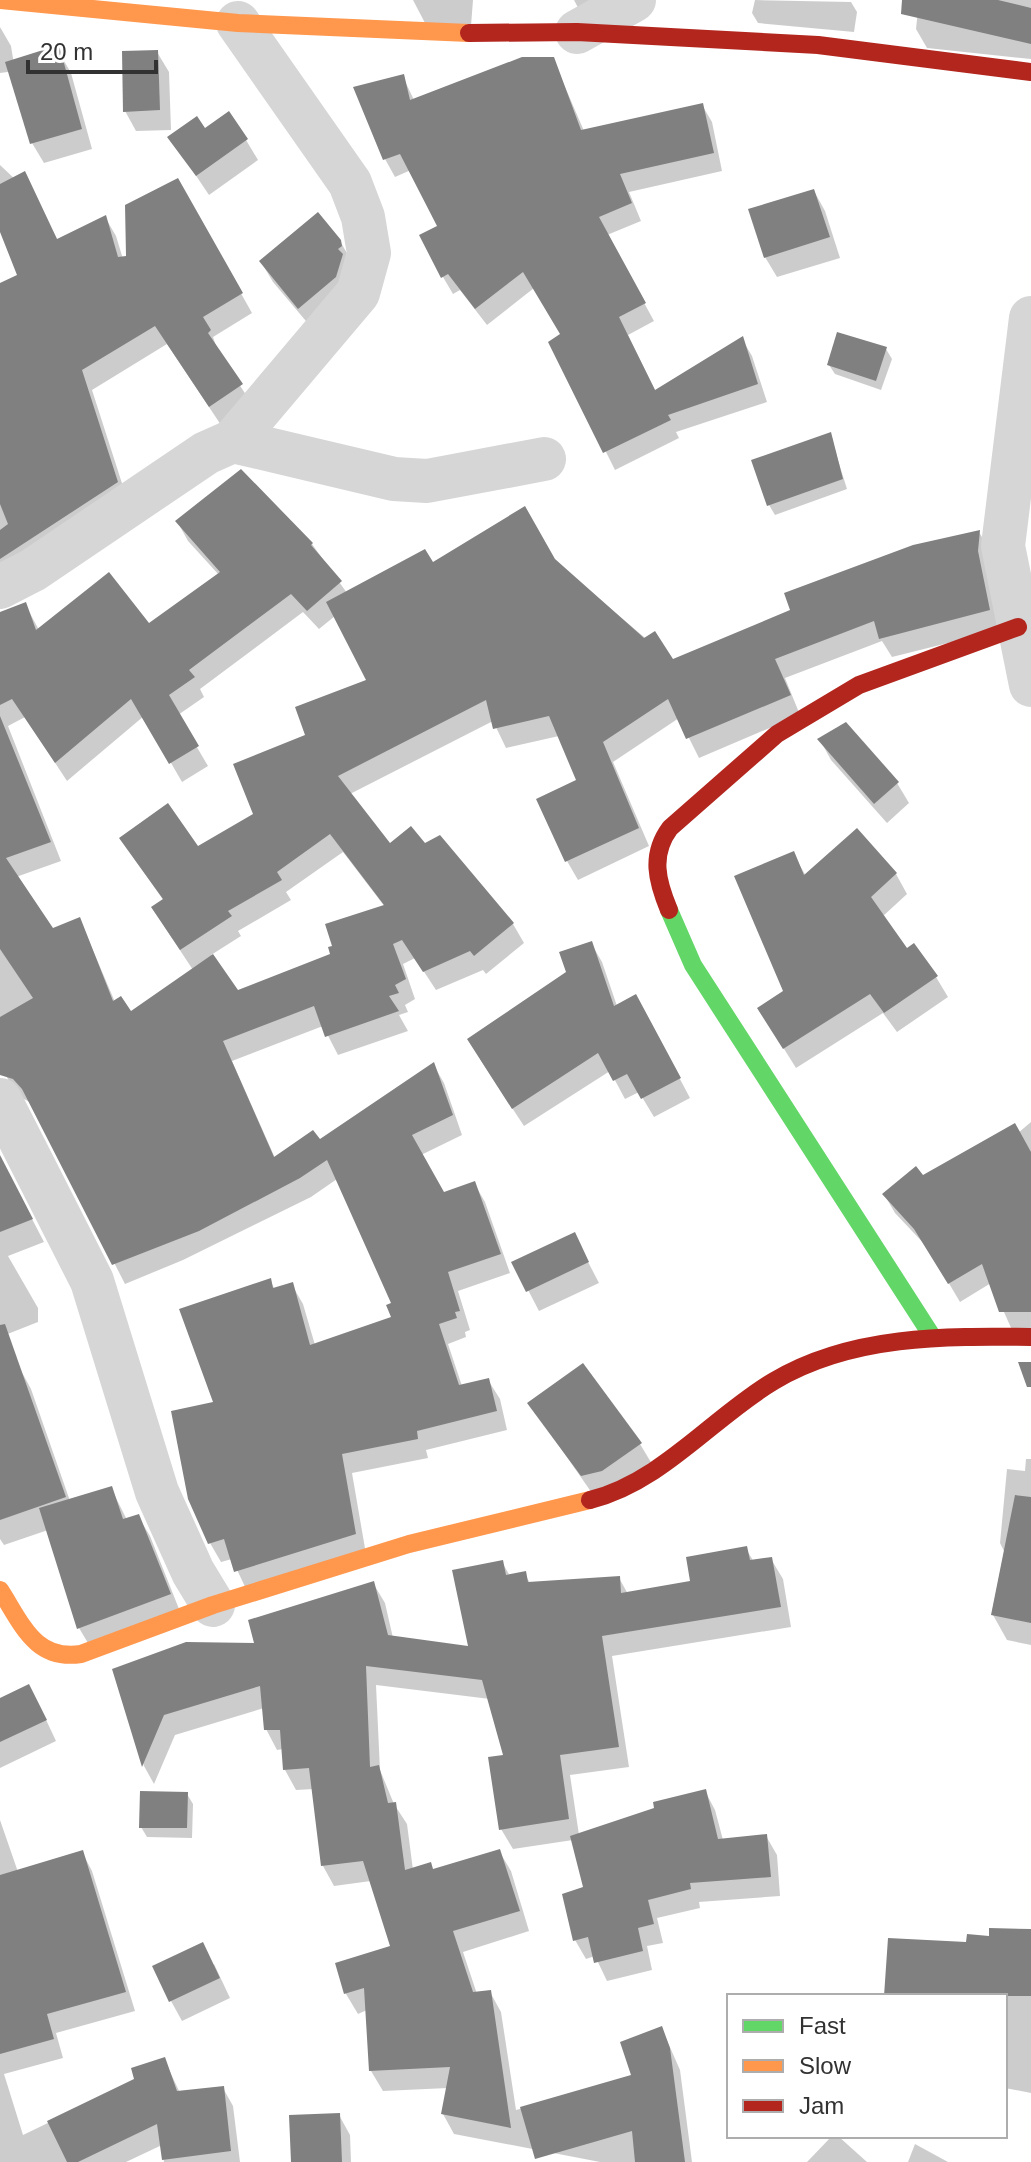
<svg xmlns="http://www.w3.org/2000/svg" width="1031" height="2162" font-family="Helvetica,sans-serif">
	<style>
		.shadow { fill: #0003; fill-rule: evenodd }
		.building { fill: #808080 }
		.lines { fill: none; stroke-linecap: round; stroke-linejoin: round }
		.street { stroke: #d6d6d6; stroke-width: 44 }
		.fast { stroke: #63d668; stroke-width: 18 }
		.slow { stroke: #ff974d; stroke-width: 18 }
		.jam { stroke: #b3261e; stroke-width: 18 }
	</style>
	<rect width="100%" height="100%" fill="#fff"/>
	<g class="shadow">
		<polygon points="413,0 473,0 471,26 425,23"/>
		<polygon points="574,0 617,0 586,23"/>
		<polygon points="755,0 851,2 857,12 854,32 758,23 752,13"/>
		<polygon points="919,0 1031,0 1031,59 927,48 916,29"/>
		<polygon points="0,27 11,46 15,71 0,73"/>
		<polygon points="157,52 169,72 171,130 136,131 125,111"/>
		<polygon points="60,54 71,73 92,149 44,163 32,143"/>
		<polygon points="553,59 584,131 702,105 712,122 722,171 629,192 641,221 607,235 654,321 628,335 656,392 742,339 752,356 767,402 676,432 679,438 615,470 551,342 562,335 534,288 487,325 460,290 453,294 443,277 440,227 411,170 395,177 385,159 403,77 414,100"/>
		<polygon points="205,130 246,140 258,160 209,195 170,137"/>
		<polygon points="0,165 36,199 58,241 105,217 116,236 123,259 128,258 178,181 252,313 213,337 218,352 252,404 221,425 167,344 92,390 128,502 0,584 0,285 20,276 0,226"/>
		<polygon points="814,191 825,211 840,258 777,277 765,257"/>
		<polygon points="340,241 352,262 311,327 273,282 261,262"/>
		<polygon points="886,349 892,359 881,390 835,374 829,365"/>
		<polygon points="830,435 847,489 775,515 769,505"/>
		<path d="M 240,472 L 312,544 L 347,593 L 432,564 L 554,560 L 672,661 L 979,532 L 990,551 L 1000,630 L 892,657 L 882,641 L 785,678 L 800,715 L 699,758 L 679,718 L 613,762 L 649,846 L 578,880 L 567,861 L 579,781 L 559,736 L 506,748 L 493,721 L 350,794 L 390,846 L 424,846 L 513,924 L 524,943 L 486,974 L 483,970 L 436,990 L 415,958 L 403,964 L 415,999 L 405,1005 L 408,1012 L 399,1015 L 408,1031 L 338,1055 L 323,1026 L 232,1061 L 275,1158 L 319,1142 L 433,1064 L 444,1083 L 462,1135 L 421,1155 L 443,1194 L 474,1183 L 485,1202 L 510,1273 L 458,1291 L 470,1330 L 465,1332 L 466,1337 L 448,1344 L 462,1386 L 488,1380 L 500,1399 L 507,1430 L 426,1450 L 428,1458 L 352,1473 L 366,1554 L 247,1591 L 232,1559 L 221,1562 L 210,1543 L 216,1404 L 270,1280 L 275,1290 L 292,1285 L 303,1304 L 315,1345 L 393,1319 L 394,1304 L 337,1179 L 311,1197 L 183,1260 L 125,1284 L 33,1104 L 17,1095 L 0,1065 L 0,613 L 25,604 L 39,630 L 149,626 L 219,575 L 188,541 L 177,521 ZM 303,612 L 319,629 L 335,616 L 369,681 L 308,736 L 255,815 L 198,848 L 133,857 L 164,901 L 164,926 L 193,970 L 130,1014 L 115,1002 L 80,920 L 52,930 L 16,877 L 61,861 L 8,726 L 25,717 L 67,781 L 144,716 L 182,782 L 208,766 L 178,715 L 204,697 L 200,689 ZM 343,852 L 385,907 L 333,955 L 237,992 L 211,955 L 241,936 L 238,931 L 291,900 L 286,892 Z"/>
		<polygon points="820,740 897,783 909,803 887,823 831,760"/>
		<polygon points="857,831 896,874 907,894 882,917 907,951 936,977 948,997 897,1032 883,1013 796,1068 771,1028 785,992 793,854 806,876"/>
		<polygon points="591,943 602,962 617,1006 646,1015 690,1098 654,1117 639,1092 625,1099 610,1071 524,1126 480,1059 569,973"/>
		<polygon points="1031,1122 1031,1330 1012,1330 991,1283 960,1302 928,1248 895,1213 884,1194 1018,1133"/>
		<polygon points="0,1172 18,1192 44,1242 8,1256 38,1308 38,1322 0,1337"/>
		<polygon points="574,1235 599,1283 539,1311 514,1263"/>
		<polygon points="19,1367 31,1389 70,1501 111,1488 127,1520 138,1516 150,1536 181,1614 91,1648 79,1628 48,1530 4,1545 0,1539 0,1373"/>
		<polygon points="530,1404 640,1444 652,1464 594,1496"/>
		<polygon points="1026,1459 1031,1459 1031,1645 1007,1640 993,1615 1005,1553 1000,1543 1007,1469 1025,1471"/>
		<polygon points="746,1549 754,1562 771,1559 783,1579 791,1627 612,1656 629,1767 570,1775 579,1835 705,1791 715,1810 723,1840 766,1836 777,1855 780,1896 699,1902 700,1908 657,1918 663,1943 647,1946 652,1970 607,1981 595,1956 586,1959 575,1940 586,1888 573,1840 513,1849 501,1829 505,1757 490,1699 376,1685 380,1770 394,1804 407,1824 413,1870 434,1871 499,1851 511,1871 529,1931 463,1952 477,1994 490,1992 501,2012 516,2110 634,2077 662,2029 680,2070 692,2162 600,2162 454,2134 443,2114 448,2088 383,2091 371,2071 367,2010 358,2014 346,1994 337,1964 393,1948 371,1881 334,1886 323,1866 314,1789 296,1790 285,1770 283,1749 277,1750 266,1729 264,1708 175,1735 154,1784 144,1766 114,1670 257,1645 373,1583 385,1603 393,1638 470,1648 502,1562 510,1576 524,1573 530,1583 619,1578 628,1594 692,1583"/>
		<polygon points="0,1701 40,1707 56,1741 0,1768"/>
		<polygon points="187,1794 193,1804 192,1838 147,1837 141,1827"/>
		<polygon points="0,1820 18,1872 82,1852 92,1871 135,2011 56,2033 63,2058 4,2074 23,2135 137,2080 164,2059 180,2093 223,2088 233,2106 240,2162 164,2162 162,2145 126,2162 0,2162"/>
		<polygon points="1031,1931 1031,2093 1005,2088 1005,1996 886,1996 968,1944"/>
		<polygon points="214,1964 230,1998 182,2021 171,2001"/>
		<polygon points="339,2115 350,2135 351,2162 293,2162"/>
		<polygon points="832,2136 838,2136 867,2162 807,2162"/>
		<polygon points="915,2144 948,2162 908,2162"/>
	</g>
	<g class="building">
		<polygon points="902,0 998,0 1031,8 1031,44 901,14"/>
		<polygon points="59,45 82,129 30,144 5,62"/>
		<polygon points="158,50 160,110 123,112 122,51"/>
		<polygon points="522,57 554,57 581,130 703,103 714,153 620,174 632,203 599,217 646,303 619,317 655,390 743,336 758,384 668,415 671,420 603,453 548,342 560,334 523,272 475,309 448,274 441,278 419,235 437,226 400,154 383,160 353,87 404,74 410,100"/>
		<polygon points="229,111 248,139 196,176 167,137 197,116 205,128"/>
		<polygon points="25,171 57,239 106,215 118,257 126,256 125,205 178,178 243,293 203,317 211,330 208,333 243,384 209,407 155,326 82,370 118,482 0,559 0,530 8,524 0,504 0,283 17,275 0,232 0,184"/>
		<polygon points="814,189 830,237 764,258 748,209"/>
		<polygon points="318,212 341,240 342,246 338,249 343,254 336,277 298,309 259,261"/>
		<polygon points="837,332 887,347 876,381 827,365"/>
		<polygon points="831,432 843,479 767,506 751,460"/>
		<polygon points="241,469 313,543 311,545 342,581 307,611 291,594 189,670 195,677 169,695 199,746 169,764 131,699 55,763 12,699 0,705 0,612 26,602 36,630 109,572 149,623 220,572 175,521"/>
		<polygon points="525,506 555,559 644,638 655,631 673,659 790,610 784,593 913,545 980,530 978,551 990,610 879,639 874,621 775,659 791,695 686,739 668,699 603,742 639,828 565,862 536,799 576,780 549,716 493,729 486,700 338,776 390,843 411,826 425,843 440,835 514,923 474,956 470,951 423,972 402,940 393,944 406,979 395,985 399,993 389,996 399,1011 325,1037 314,1006 223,1041 274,1157 313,1130 320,1139 434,1062 453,1115 412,1135 444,1192 475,1181 501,1254 448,1272 460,1311 455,1312 457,1318 439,1324 459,1385 489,1378 497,1411 417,1431 418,1439 342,1454 356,1534 234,1572 224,1539 208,1544 188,1499 171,1411 213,1402 179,1309 271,1278 273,1288 293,1282 310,1345 391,1317 386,1305 391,1303 327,1160 300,1178 199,1231 112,1265 22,1089 13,1079 0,1075 0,1017 33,998 0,949 0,716 51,842 6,858 53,928 80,917 113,1001 121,996 131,1011 213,954 238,990 330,954 328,947 332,946 325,924 384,905 330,834 277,872 282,880 228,911 232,916 180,950 151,907 163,899 119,838 168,803 198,846 253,814 233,764 305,735 295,707 366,680 326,602 425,549 433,562"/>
		<polygon points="846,722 899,782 874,804 817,739"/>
		<polygon points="857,828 897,873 871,897 907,948 914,943 938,976 884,1013 870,994 783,1049 757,1008 783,991 734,876 794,851 804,875"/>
		<polygon points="592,941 614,1006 636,994 681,1078 641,1099 627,1074 613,1081 598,1053 512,1109 467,1039 566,972 559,952"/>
		<polygon points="1015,1123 1031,1152 1031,1312 999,1312 982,1264 948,1284 914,1229 882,1194 916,1166 923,1175"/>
		<polygon points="0,1155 33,1219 0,1232"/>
		<polygon points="575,1232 589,1262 526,1292 511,1262"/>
		<polygon points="5,1324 66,1497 0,1520 0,1325"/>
		<polygon points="1018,1362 1031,1362 1031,1387 1027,1387"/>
		<polygon points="583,1363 642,1443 602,1471 581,1476 527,1403"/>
		<polygon points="112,1486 123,1519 139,1514 171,1594 77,1629 39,1508"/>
		<polygon points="1015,1495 1031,1497 1031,1623 991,1615"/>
		<polygon points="747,1546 750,1560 772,1557 781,1607 602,1636 619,1747 560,1755 569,1819 499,1830 488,1757 503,1755 482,1680 366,1666 370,1767 379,1765 388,1803 396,1802 405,1870 431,1862 433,1869 500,1849 520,1911 453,1931 473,1992 491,1990 511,2128 441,2114 450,2067 369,2071 364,1988 344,1994 335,1963 390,1946 363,1861 321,1866 309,1768 283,1770 280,1730 264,1730 260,1686 164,1715 142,1767 112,1669 186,1642 254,1643 248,1620 374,1581 388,1635 468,1646 452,1570 503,1560 506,1575 526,1571 528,1582 620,1576 621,1593 690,1581 686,1557"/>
		<polygon points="29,1684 47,1720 0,1742 0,1698"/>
		<polygon points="706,1789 718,1839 767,1834 771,1877 690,1883 691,1889 648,1900 654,1924 638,1928 643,1951 594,1963 588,1937 573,1941 562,1894 583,1887 570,1836 654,1808 653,1802"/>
		<polygon points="140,1791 188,1792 187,1828 139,1828"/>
		<polygon points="83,1850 126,1992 47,2014 54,2039 0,2054 0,1875"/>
		<polygon points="989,1928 1031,1929 1031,1996 884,1996 888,1938 966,1942 967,1934 989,1936"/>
		<polygon points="203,1942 220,1978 169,2002 152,1966"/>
		<polygon points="662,2026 670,2048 685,2162 635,2162 632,2131 535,2159 520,2107 631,2075 620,2042"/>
		<polygon points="165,2057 177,2091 224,2086 231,2151 162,2160 157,2124 78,2162 67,2162 47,2121 134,2079 131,2068"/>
		<polygon points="340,2113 342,2162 291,2162 289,2115"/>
	</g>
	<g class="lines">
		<g class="street">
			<polyline points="577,32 634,0"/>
			<polyline points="1031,318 1003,546 1031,685"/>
			<polyline points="233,441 358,293 369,253 363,217 350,183 238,23"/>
			<polyline points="0,587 33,570 206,453 233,441 394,479 427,481 544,459"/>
			<polyline points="0,1100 92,1281 157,1492 193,1572 213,1605"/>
		</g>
		<polyline class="fast" points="669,910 693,965 932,1336"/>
		<g class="slow">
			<polyline points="0,0 238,23 469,33"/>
			<path d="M 0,1590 C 22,1624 35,1661 81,1654 L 213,1605 L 409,1544 L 590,1500"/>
		</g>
		<g class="jam">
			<polyline points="469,33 577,32 818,45 1031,72"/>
			<path d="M 669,910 C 657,881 650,855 670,828 L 777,734 L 859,685 L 1018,627"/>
			<path d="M 590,1500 C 662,1482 713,1417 774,1381 C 851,1335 945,1336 1031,1337"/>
		</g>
	</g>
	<rect x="727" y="1994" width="280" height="144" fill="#ffffff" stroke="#adadad" stroke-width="2"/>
	<rect x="743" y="2020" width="40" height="12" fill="#63d668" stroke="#adadad" stroke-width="2"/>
	<text x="799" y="2034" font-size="24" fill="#323232">Fast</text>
	<rect x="743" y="2060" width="40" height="12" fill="#ff974d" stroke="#adadad" stroke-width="2"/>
	<text x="799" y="2074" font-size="24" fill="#323232">Slow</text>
	<rect x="743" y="2100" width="40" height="12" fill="#b3261e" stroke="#adadad" stroke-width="2"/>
	<text x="799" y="2114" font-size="24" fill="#323232">Jam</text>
	<path d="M28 60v12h128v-12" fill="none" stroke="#323232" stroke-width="4"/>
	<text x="40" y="60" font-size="24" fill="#323232" stroke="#ffffff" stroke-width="6" paint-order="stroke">20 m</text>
</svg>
